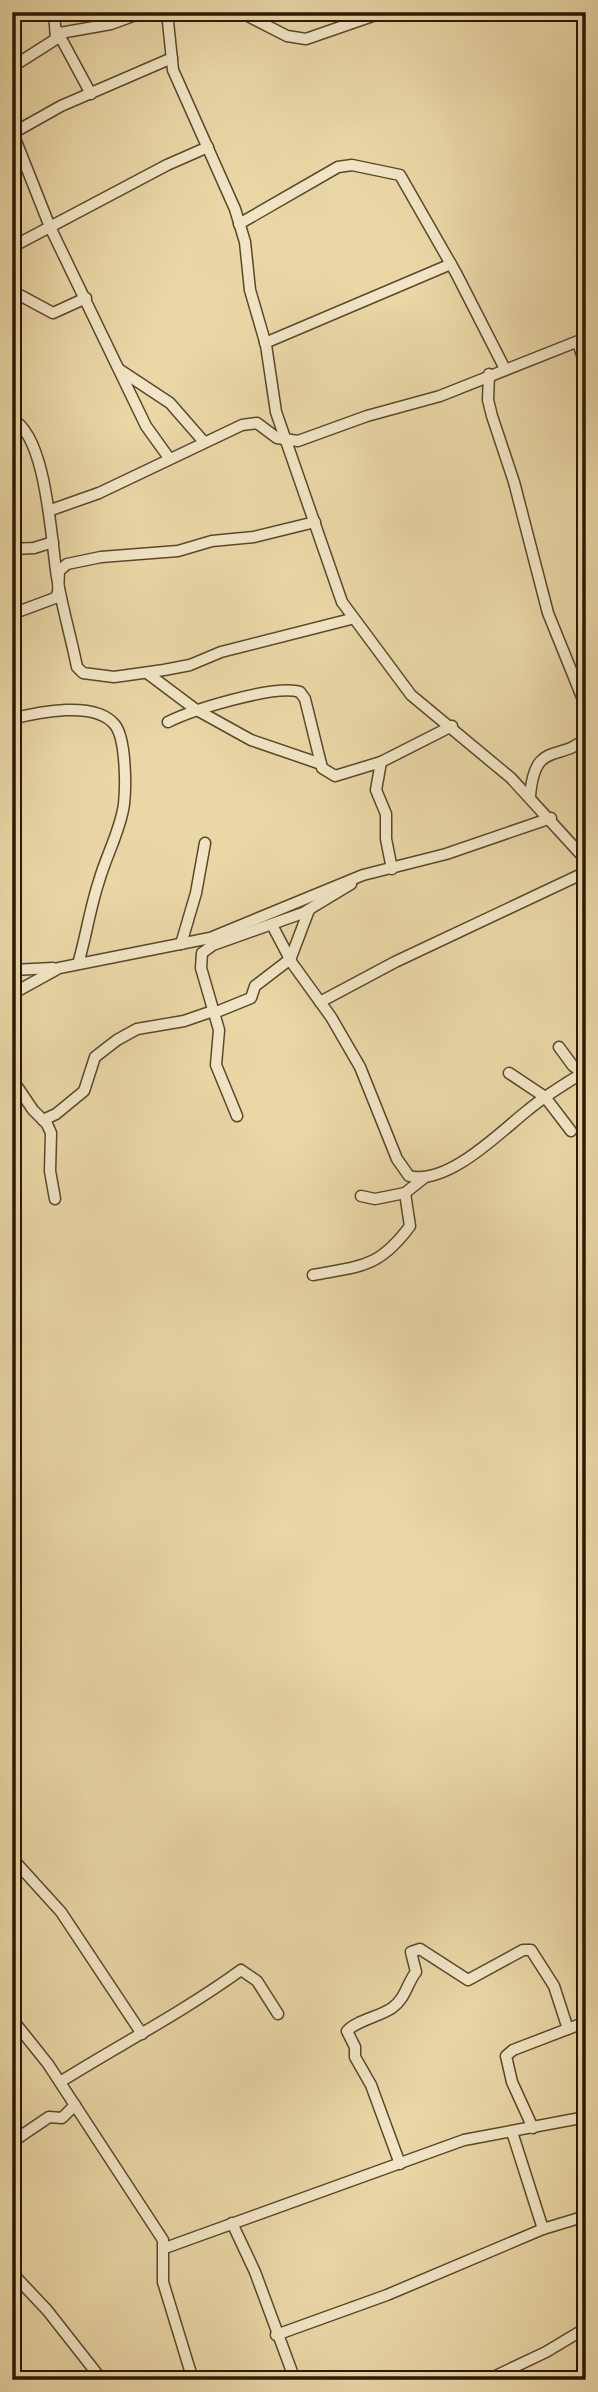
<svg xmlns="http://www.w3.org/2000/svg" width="598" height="2392" font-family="'Old Standard TT',serif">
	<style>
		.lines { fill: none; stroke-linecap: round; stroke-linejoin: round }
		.minor-casing { stroke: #5a482b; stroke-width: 13 }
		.minor { stroke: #f1e5c5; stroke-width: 10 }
	</style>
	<rect width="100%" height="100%" fill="#ead7a6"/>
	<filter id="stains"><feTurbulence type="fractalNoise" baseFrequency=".00286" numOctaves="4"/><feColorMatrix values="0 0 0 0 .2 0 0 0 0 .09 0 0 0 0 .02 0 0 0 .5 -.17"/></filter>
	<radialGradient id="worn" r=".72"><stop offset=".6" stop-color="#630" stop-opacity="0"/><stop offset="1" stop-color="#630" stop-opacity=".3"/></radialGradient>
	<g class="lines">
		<defs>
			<g id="minor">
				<polyline points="167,12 173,70 235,209 245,242 250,290 266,345 276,412 342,602 411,695 511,778 586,860"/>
				<polyline points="240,12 287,36 306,39 384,12"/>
				<polyline points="56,29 91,94"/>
				<polyline points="60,33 111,24 144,12"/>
				<polyline points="12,67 56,39 54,12"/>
				<polyline points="12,131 50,227 146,426 169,458"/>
				<polyline points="13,133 61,106 172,58"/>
				<polyline points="239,224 338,167 352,165 400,175 456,273 505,369"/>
				<polyline points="12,247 167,165 208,147"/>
				<polyline points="12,291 53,313 86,298"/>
				<polyline points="265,343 451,264"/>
				<polyline points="578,343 586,367"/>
				<polyline points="120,370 170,403 204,442"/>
				<polyline points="489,374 488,400 492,416 514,482 548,613 586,707"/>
				<path d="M 12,419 C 47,436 51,541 57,577 C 62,607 71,637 77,667 L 83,673 L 114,677 L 164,670 L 190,665 L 221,652 L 351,619"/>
				<polyline points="51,510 99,493 242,425 257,423 277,438 298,441 367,416 440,396 586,338"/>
				<polyline points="12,549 34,548 53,542"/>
				<polyline points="12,614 55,598 58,593 59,571 67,564 101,557 178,551 212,541 254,537 315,522"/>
				<polyline points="147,673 195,709 251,740 321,764"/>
				<path d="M 12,719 C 38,712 96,700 115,725 C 126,739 126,786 124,804 C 121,829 106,856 99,881 C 90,908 86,937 78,964"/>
				<path d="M 168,722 C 192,710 275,684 300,692 L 305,699 L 322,768 L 335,776 L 381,762 L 452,726"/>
				<polyline points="381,762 376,790 386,814 386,839 392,869"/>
				<path d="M 530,796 C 535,739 559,763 586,738"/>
				<path d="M 272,925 L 292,963 L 331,1017 L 360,1067 L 397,1159 L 409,1176 C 448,1186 500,1132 528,1110 C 546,1095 566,1083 586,1071"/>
				<polyline points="181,944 196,893 205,843"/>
				<polyline points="290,960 309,910"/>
				<polyline points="12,970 53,968"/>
				<polyline points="12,994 59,968 210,938 363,875 446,854 551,818"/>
				<polyline points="320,1002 395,962 586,872"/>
				<polyline points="214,1013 251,998 255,986 289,960"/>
				<polyline points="559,1047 573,1066 583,1073"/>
				<polyline points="509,1073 545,1097 571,1131"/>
				<polyline points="12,1079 33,1110 47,1124 51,1133 50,1171 55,1199"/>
				<polyline points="237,1116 216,1065 219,1030 201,968 202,953 213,945 303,913 351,884"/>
				<polyline points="43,1120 56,1114 84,1091 95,1057 117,1040 137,1029 184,1021 213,1011"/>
				<polyline points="361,1196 375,1199 405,1193"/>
				<path d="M 313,1275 C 361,1266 379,1268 410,1226 L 405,1193 L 424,1178"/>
				<polyline points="12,1858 61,1912 142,2034"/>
				<polyline points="12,2019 48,2064 163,2240 163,2282 193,2380"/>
				<path d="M 60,2082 C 121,2044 183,2012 241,1970 L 257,1981 L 278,2014"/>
				<polyline points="533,2128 512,2082 506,2056 513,2050 586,2022"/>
				<polyline points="512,2132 543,2229"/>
				<polyline points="12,2142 49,2117 62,2118 75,2105"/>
				<path d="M 400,2164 L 371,2085 L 355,2057 L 355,2047 L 347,2031 C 357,2020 379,2017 392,2008 C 406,1998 407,1983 416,1972 L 411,1952 L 420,1949 L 468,1980 L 523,1950 L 531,1950 L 554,1986 L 568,2029"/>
				<polyline points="232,2223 255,2272 295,2380"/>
				<polyline points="165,2248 464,2140 586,2117"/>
				<polyline points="12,2273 47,2310 102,2380"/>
				<polyline points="276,2335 387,2295 543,2229 586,2216"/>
				<polyline points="487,2380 546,2352 586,2328"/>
			</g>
		</defs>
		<use href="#minor" class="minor-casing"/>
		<use href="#minor" class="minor"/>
	</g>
	<rect width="598" height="2392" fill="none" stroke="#ead7a6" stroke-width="42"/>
	<rect x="14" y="14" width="570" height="2364" fill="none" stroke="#2a1902" stroke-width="3.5"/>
	<rect x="21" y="21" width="556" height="2350" fill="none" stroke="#2a1902" stroke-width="2"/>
	<rect width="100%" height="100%" filter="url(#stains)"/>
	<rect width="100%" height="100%" fill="url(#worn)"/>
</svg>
